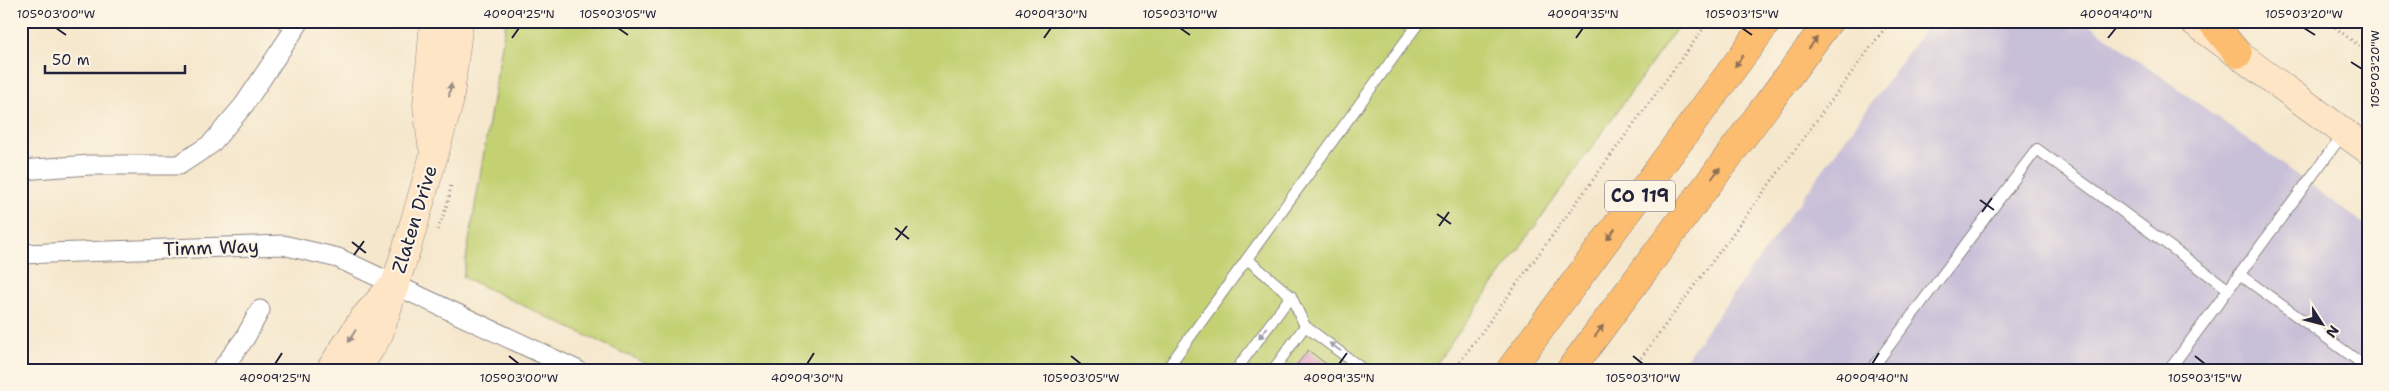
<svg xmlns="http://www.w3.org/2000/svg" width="2389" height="391" font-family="'Shantell Sans',sans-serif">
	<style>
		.industrial { fill: #c8bfd8 }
		.green { fill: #c3d173; stroke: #727a57 }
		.building { fill: #d999c0 }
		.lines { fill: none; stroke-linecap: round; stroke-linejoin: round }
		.lane-casing { stroke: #8c8484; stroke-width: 12 }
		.street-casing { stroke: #8c8484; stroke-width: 21 }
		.secondary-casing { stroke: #8c8484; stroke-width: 29 }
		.highway-casing { stroke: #8c8484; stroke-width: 29 }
		.path { stroke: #8c8484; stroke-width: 3; stroke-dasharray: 1 4; stroke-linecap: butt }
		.lane { stroke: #fff; stroke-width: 10 }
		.street { stroke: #fff; stroke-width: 19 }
		.secondary { stroke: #fee5c5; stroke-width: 28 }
		.highway { stroke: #fcbd6f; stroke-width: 28 }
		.oneway { fill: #8f7055 }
		.oneway2 { fill: #9b8d87 }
		.oneway3 { fill: #9c9ca7 }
		.ticks { fill: none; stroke: #22223b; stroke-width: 2 }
		.labels { text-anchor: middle; stroke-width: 4.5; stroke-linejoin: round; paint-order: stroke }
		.shield { fill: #fcf5e5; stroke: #63616e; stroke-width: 1 }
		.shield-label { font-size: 18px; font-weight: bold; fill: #22223b }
		.street-label { font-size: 19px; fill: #22223b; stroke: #fcf5e5 }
		.neatline { fill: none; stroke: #22223b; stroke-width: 2 }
		.ticks-label { font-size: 12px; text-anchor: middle; fill: #22223b }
	</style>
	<rect width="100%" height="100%" fill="#fcf5e5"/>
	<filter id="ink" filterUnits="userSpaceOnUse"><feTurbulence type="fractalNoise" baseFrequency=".02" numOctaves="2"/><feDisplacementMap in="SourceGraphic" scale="10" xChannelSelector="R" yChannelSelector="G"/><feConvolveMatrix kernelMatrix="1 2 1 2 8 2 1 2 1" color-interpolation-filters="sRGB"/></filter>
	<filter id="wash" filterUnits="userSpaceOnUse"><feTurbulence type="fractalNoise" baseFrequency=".0096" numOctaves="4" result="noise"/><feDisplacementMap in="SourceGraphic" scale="20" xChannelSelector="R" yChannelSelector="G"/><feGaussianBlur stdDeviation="1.12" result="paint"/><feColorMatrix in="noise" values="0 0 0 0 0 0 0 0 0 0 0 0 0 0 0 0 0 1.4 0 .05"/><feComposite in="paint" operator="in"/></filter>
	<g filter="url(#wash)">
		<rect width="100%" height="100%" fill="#f5e7cc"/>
		<polygon class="industrial" points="1931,21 2085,21 2368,227 2368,370 1678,370"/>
		<polygon class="green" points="506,21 1682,21 1432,370 659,370 463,277"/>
		<g id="blocks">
			<polygon class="building" points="1308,350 1334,370 1293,370"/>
		</g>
	</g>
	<g filter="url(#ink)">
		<use href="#blocks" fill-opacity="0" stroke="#8c8484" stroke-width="1"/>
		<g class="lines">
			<defs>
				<g id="lane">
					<polyline points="280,21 293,30"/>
					<polyline points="1247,259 1291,296 1305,326 1273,370"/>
					<polyline points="2239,274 2368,368"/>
					<polyline points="1305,326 1364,370"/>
					<polyline points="1166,370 1420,21"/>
					<polyline points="1236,370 1291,296"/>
					<polyline points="1871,370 2037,149 2228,289"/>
					<polyline points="2169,370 2343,134"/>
				</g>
				<g id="street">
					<polyline points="21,170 90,165 179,165 211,144 244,105 300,21"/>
					<polyline points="21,254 283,245 338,258 577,370"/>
					<polyline points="221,370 245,338 260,310"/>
				</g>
				<g id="secondary">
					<polyline points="2193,21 2368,150"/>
					<polyline points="432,144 427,105 434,21"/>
					<polyline points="330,370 363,319 388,291"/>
					<polyline points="357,370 379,334 408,244 449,103 459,21"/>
				</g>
				<g id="highway">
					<polyline points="2211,21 2238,54"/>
					<polyline points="1510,370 1768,21"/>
					<polyline points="1570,370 1829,21"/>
				</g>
			</defs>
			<use href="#lane" class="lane-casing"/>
			<use href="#street" class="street-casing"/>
			<use href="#secondary" class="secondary-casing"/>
			<use href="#highway" class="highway-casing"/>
			<g class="path">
				<polyline points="2327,21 2368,53"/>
				<polyline points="438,230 448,202 451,185"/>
				<polyline points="1454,370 1709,21"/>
				<polyline points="1632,370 1890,21"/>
			</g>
			<use href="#lane" class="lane"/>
			<use href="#street" class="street"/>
			<use href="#secondary" class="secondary"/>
			<use href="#highway" class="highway"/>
		</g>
		<defs><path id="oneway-solid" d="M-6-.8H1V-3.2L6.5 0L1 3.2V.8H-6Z" transform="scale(1.25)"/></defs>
		<g class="oneway">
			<use href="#oneway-solid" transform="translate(1813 43) rotate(-53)"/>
			<use href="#oneway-solid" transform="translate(1739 61) rotate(126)"/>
			<use href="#oneway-solid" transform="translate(1716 173) rotate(-53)"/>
			<use href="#oneway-solid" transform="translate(1611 234) rotate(127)"/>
			<use href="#oneway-solid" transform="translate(1599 331) rotate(-53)"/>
		</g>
		<g class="oneway2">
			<use href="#oneway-solid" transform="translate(450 90) rotate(-82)"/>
			<use href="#oneway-solid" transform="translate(352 336) rotate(121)"/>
		</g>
		<g class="oneway3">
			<use href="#oneway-solid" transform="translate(1263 333) rotate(127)"/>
			<use href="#oneway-solid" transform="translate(1335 347) rotate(-145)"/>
		</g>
	</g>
	<path class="ticks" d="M 56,28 L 66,35M 618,28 L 628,35M 1180,28 L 1190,35M 1742,28 L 1752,35M 2304,28 L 2315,35M 512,38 L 519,28M 1044,38 L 1051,28M 1576,38 L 1583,28M 2108,38 L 2116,28M 2351,62 L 2362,69M 1980,200 L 1994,210M 1982,212 L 1992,198M 1437,214 L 1451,224M 1439,226 L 1449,212M 895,228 L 909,239M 896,240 L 907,226M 352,242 L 366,253M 354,255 L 364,241M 509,356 L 519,364M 1071,356 L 1081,364M 1633,356 L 1643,364M 2195,356 L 2205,364M 275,364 L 282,353M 807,364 L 814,353M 1339,364 L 1347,353M 1872,364 L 1879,353"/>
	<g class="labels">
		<rect class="shield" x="1605" y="180.5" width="70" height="31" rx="4"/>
		<g class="shield-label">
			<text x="1640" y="202">CO 119</text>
		</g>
		<g class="street-label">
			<text transform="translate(414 219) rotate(-73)" y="7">Zlaten Drive</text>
			<text transform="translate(211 247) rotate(-2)" y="7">Timm Way</text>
		</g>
	</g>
	<rect width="2389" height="391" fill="none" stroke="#fcf5e5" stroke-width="55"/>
	<g transform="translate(2322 324) rotate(126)" stroke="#fcf5e5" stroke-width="4" paint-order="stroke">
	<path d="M0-4L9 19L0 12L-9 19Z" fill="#22223b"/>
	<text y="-8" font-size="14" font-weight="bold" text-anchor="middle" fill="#22223b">N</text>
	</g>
	<path d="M45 65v8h140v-8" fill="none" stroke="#22223b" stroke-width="2.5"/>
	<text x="52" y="65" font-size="15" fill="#22223b" stroke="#fcf5e5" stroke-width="4" paint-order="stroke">50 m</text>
	<rect x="28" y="28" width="2334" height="336" class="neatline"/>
	<g class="ticks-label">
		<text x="56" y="18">105°03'00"W</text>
		<text x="519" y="18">40°09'25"N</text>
		<text x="618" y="18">105°03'05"W</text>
		<text x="1051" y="18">40°09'30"N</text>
		<text x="1180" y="18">105°03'10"W</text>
		<text x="1583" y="18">40°09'35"N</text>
		<text x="1742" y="18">105°03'15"W</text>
		<text x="2116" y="18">40°09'40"N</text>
		<text x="2304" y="18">105°03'20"W</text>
		<text transform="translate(2375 69) rotate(-90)" y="4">105°03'20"W</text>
		<text x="275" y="382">40°09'25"N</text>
		<text x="519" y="382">105°03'00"W</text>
		<text x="807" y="382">40°09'30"N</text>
		<text x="1081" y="382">105°03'05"W</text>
		<text x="1339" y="382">40°09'35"N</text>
		<text x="1643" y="382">105°03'10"W</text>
		<text x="1872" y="382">40°09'40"N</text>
		<text x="2205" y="382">105°03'15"W</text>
	</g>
</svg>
